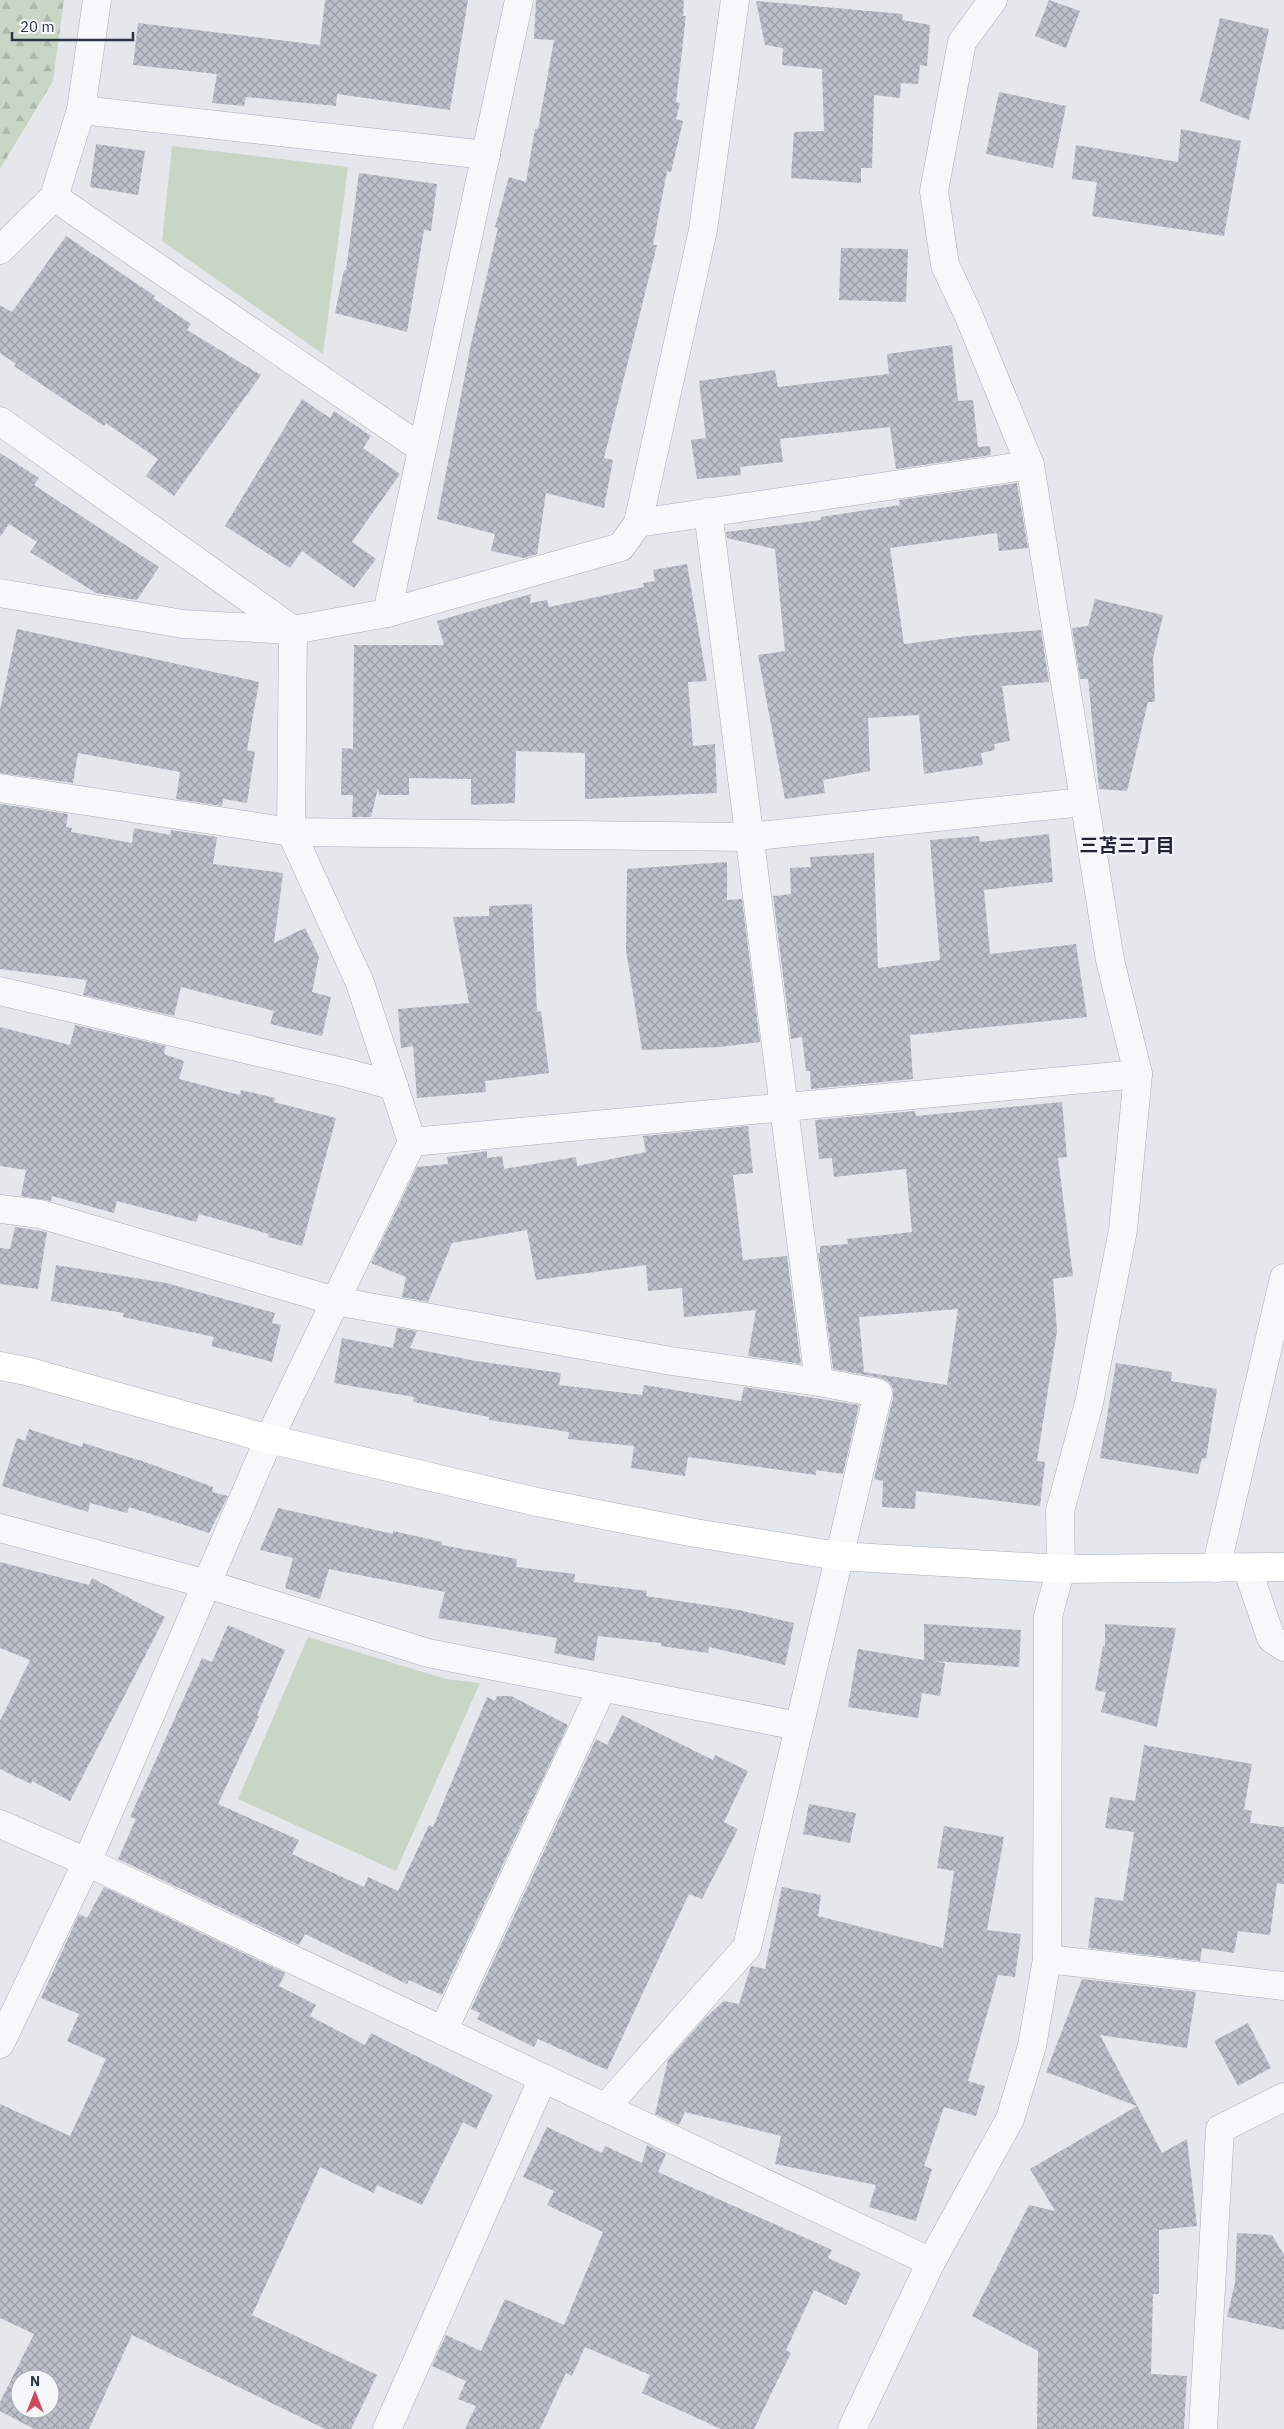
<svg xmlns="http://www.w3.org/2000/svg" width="1284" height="2429" font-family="'IBM Plex Sans','Noto Sans JP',sans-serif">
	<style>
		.forest { fill: url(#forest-firs) }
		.green { fill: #c9d6c5 }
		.building { fill: url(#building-cross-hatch); fill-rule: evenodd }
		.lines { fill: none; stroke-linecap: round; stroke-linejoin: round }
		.street-casing { stroke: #a9aeb7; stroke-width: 29 }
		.secondary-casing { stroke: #a9aeb7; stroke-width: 29 }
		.street { stroke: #f7f8fa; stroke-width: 28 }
		.secondary { stroke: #fff; stroke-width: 28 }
		.labels { text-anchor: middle; stroke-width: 4; stroke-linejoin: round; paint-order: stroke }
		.neighbourhood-label { font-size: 19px; font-weight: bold; fill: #1d2536; stroke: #f4f6f9 }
	</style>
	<defs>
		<pattern id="forest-firs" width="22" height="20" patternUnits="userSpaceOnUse" patternTransform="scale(1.25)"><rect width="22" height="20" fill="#c9d6c5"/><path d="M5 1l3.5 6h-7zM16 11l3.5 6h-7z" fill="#adb8ab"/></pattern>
		<pattern id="building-cross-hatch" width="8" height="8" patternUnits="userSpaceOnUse" patternTransform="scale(1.25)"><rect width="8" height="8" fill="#bbc0ca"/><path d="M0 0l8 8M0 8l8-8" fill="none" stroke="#989da6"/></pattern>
	</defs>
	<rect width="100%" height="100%" fill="#e4e7ec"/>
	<polygon class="forest" points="0,0 64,0 53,81 0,169"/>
	<g class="green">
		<polygon points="172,146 348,167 323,354 162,241"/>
		<polygon points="308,1637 446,1679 480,1683 396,1871 238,1799"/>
	</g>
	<g class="building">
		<polygon points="325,0 468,0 450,110 337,94 336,106 246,97 244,106 212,103 217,74 133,65 138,23 320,45"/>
		<polygon points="536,0 684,0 683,16 686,16 676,102 680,103 676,119 683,121 671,172 667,171 653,245 657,245 604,458 613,460 604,508 546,493 537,554 524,558 491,551 495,534 437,519 471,344 498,228 495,227 509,177 526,182 535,129 538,129 554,40 534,39"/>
		<polygon points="1049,0 1080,11 1066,48 1035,36"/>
		<polygon points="756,1 903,14 902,20 930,25 927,66 920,65 918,84 901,83 900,98 874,95 872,168 861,168 861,183 791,178 794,132 824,131 822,69 782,65 783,48 765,45"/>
		<polygon points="1220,18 1269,29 1249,120 1200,101"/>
		<polygon points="999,92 1066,106 1053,168 986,154"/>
		<polygon points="1181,129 1241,141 1224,236 1092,216 1097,182 1072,179 1076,145 1178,162"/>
		<polygon points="96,144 145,151 138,195 90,187"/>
		<polygon points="359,173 437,184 431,231 424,230 407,332 335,313 344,270 346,270"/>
		<polygon points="66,236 155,296 153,298 191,324 187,330 261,375 174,496 146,476 158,459 106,423 104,426 14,366 16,364 0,353 0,305 12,312"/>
		<polygon points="841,248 908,249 906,302 839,300"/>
		<polygon points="952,345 958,401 973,400 978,447 990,446 991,455 896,469 890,427 780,439 783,462 740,467 741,475 697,479 691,440 706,438 699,381 775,370 778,387 889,374 887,354"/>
		<polygon points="302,399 330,418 334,411 371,436 363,448 400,474 352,542 376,559 354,588 302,551 290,568 225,526"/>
		<polygon points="0,453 39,478 34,485 159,567 137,600 96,593 30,552 37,542 9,524 0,537"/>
		<polygon points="1017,483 1028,548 999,551 997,533 890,548 904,644 966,636 1041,630 1049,682 1002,686 1010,741 994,744 995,750 981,753 983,765 924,774 919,715 868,718 870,771 823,780 825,793 785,799 758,655 785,651 775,549 727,538 726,532 821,520 821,517 900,505 899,500"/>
		<polygon points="687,564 707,681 688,682 693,746 715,744 717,793 585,799 585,753 516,751 515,803 471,805 471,779 409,778 409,795 379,795 378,788 371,817 352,817 353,795 341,795 342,748 353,749 354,645 444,645 437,621 531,594 530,603 547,600 549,607 644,587 643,583 655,581 653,570"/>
		<polygon points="1095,599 1163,615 1153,658 1155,702 1148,702 1127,791 1099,789 1088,679 1080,679 1072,628 1088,626"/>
		<polygon points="17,629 259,682 247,750 255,752 247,803 223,799 222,806 176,799 180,772 78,753 73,783 0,773 0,710"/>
		<polygon points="0,804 68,814 66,827 72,828 71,832 132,843 134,828 170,835 171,830 217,837 213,864 283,873 274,943 305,928 319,957 312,992 331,997 322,1036 270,1024 274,1011 181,987 174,1016 83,995 87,980 0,969"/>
		<polygon points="1049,834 1053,882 984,890 990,954 1076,944 1087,1017 910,1035 913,1079 811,1089 810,1071 806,1071 802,1037 791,1039 773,896 791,894 790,868 811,867 810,857 874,853 878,968 940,960 930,840 979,836 980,842"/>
		<polygon points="727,862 727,900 742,899 760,1042 720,1047 642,1050 626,950 627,869"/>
		<polygon points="532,904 537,1012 541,1011 549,1073 485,1081 486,1092 417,1098 413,1046 401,1048 398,1009 469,1003 453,917 489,916 489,906"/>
		<polygon points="75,1025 166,1046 164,1054 184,1061 179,1079 240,1095 241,1090 275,1098 274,1102 336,1118 302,1246 268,1237 269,1234 199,1214 196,1222 117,1201 114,1213 52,1196 51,1201 21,1196 26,1170 0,1166 0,1027 70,1045"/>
		<path d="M 1062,1102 L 1067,1157 L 1058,1158 L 1073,1276 L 1053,1279 L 1057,1331 L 1037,1461 L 1045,1462 L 1040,1506 L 916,1491 L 915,1509 L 882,1507 L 883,1481 L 874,1479 L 893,1397 L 893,1389 L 889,1382 L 881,1378 L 833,1369 L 818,1253 L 820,1253 L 820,1246 L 848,1244 L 847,1239 L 912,1232 L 906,1169 L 834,1177 L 832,1158 L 819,1159 L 815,1120 L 915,1111 L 916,1116 ZM 958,1309 L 947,1385 L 864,1372 L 859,1317 Z"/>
		<polygon points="748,1126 753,1173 733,1175 743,1260 787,1256 801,1364 748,1356 756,1310 684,1317 682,1288 648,1291 646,1265 536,1280 527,1230 452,1243 428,1302 402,1297 406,1277 371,1263 417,1167 448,1164 447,1157 487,1151 487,1158 502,1156 504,1169 576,1157 577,1166 646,1152 643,1136"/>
		<polygon points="15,1227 47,1232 38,1289 0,1284 0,1248 10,1249"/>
		<polygon points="56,1265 166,1283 275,1313 272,1323 281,1325 272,1362 211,1346 214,1337 123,1317 124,1313 51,1301"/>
		<polygon points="397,1328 417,1331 410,1348 476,1361 561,1373 559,1385 642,1395 644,1385 741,1401 744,1387 859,1405 843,1474 816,1470 816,1475 688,1457 685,1476 631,1468 634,1446 568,1439 569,1432 489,1420 489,1417 413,1402 414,1397 334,1383 342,1338 393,1348"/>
		<polygon points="1116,1363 1172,1372 1171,1381 1217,1389 1206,1459 1202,1458 1198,1474 1100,1458"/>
		<polygon points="29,1429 82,1447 83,1443 142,1461 213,1487 212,1492 228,1496 209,1533 129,1507 127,1513 90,1503 88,1512 2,1486 17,1438 25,1441"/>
		<polygon points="278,1508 393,1534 393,1531 442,1542 442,1545 517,1559 516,1567 575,1574 574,1582 647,1591 646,1596 739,1610 794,1623 785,1665 709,1647 708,1653 661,1646 661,1643 598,1636 594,1661 554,1653 557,1638 438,1618 445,1592 329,1569 320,1599 285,1588 293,1558 260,1550"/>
		<polygon points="0,1562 89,1585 92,1578 165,1617 70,1801 32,1781 31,1784 0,1769 0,1721 30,1660 0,1648"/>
		<polygon points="924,1624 1021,1630 1019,1667 933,1661 945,1663 940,1696 922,1693 918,1718 848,1707 858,1649 924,1660"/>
		<polygon points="1105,1624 1176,1628 1157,1727 1101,1712 1106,1692 1095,1690 1103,1646 1105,1647"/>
		<polygon points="228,1625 285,1650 257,1715 259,1716 218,1804 299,1840 292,1854 364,1887 368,1877 398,1891 429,1825 433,1827 487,1697 495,1701 497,1696 511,1696 568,1725 442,1995 409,1980 407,1984 305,1934 299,1945 118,1859 136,1819 130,1817 202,1658 212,1662"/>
		<polygon points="622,1715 713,1760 715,1755 748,1771 724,1822 738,1829 702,1899 689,1894 607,2070 538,2039 534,2047 477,2019 480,2013 471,2009 596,1739 607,1745"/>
		<polygon points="1144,1745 1252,1764 1244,1809 1252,1811 1250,1823 1284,1827 1284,1884 1277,1883 1270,1935 1238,1931 1234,1953 1202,1948 1200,1961 1088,1948 1095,1897 1123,1901 1134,1832 1105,1828 1110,1797 1135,1801"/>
		<polygon points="809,1804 856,1813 850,1843 803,1834"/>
		<polygon points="944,1826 1004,1837 987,1930 1021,1934 1015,1977 998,1975 968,2081 985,2086 976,2116 944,2107 924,2166 932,2169 916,2221 869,2207 876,2185 775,2164 781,2136 685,2112 679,2125 655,2114 668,2060 705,2018 724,2001 739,2004 751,1966 765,1969 782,1887 821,1895 818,1916 943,1948 954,1871 937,1868"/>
		<path d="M 104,1887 L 285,1973 L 279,1986 L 316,2005 L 310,2016 L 365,2045 L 371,2033 L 493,2095 L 476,2129 L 463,2122 L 422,2205 L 377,2185 L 374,2193 L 320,2167 L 252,2315 L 377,2375 L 351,2429 L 325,2429 L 132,2335 L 89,2429 L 34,2429 L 0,2411 L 0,2402 L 34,2334 L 0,2318 L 0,2104 L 70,2136 L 106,2059 L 67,2041 L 79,2014 L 41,1998 L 79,1914 L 87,1918 ZM 20,2379 L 50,2379 L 50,2409 L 20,2409 Z"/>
		<polygon points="1082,1979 1196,1992 1187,2048 1100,2035 1162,2153 1187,2139 1197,2226 1159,2230 1159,2294 1153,2294 1151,2374 1187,2376 1184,2429 1037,2429 1038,2351 972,2316 1029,2205 1055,2211 1030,2169 1137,2106 1046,2072"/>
		<polygon points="1248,2023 1271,2068 1238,2086 1214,2041"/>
		<polygon points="547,2127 602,2153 605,2146 642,2163 647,2145 666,2154 658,2172 832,2250 828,2258 861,2273 846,2305 814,2290 786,2350 791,2353 754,2429 721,2429 642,2393 650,2375 585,2347 572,2376 566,2373 540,2429 465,2429 476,2406 458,2399 466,2381 432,2366 446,2335 481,2351 505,2299 564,2325 603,2232 547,2205 554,2191 523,2177"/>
		<polygon points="1237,2233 1272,2235 1284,2255 1284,2330 1227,2317 1235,2283"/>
	</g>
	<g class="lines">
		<defs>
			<g id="street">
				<polyline points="81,110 486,155"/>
				<polyline points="54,197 421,448"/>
				<polyline points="0,250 54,197 81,110 97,0"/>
				<polyline points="0,421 293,630"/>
				<polyline points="638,523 1030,465"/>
				<polyline points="0,593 183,624 293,630 387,613 621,547 638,523 703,230 735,0"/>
				<polyline points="387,613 519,0"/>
				<polyline points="0,788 291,832 748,837 1083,802"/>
				<polyline points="0,991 347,1073 394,1086"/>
				<polyline points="412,1142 1138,1074"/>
				<polyline points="0,1209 40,1214 335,1301 671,1361 819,1382"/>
				<polyline points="0,1528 207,1584 428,1653 798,1726"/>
				<polyline points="1216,1568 1284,1278"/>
				<polyline points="1247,1568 1271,1638 1284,1647"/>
				<polyline points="0,1824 87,1862 931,2262"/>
				<polyline points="1047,1959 1284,1986"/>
				<polyline points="443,2031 602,1688"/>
				<polyline points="0,2044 87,1862 269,1439 412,1142 360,983 291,832 293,630"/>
				<polyline points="605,2108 747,1947 878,1393 819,1382 708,512"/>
				<polyline points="387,2429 543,2078"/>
				<polyline points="852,2429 931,2262 1010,2119 1032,2046 1047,1959 1048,1616 1061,1569 1060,1511 1089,1403 1123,1230 1138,1074 1110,960 1030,465 968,314 945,265 934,191 962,42 993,0"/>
				<polyline points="1203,2429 1220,2129 1284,2097"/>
			</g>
			<polyline id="secondary" points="0,1366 26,1371 269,1439 537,1502 695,1533 838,1556 1061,1569 1284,1567"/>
		</defs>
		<use href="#street" class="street-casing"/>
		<use href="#secondary" class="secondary-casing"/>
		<use href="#street" class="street"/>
		<use href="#secondary" class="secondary"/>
	</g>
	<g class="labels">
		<g class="neighbourhood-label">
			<text x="1127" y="852">三苫三丁目</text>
		</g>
	</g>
	<g transform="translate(35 2394)"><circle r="24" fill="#f4f6f9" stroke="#a4a8b1"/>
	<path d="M0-4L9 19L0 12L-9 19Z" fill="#d1495b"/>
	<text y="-8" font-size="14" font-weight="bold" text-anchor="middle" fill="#2b3445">N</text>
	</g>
	<path d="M12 32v8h121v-8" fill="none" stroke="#2b3445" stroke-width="2.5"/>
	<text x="20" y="32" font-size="15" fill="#2b3445" stroke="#f4f6f9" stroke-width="4" paint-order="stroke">20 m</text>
</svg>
